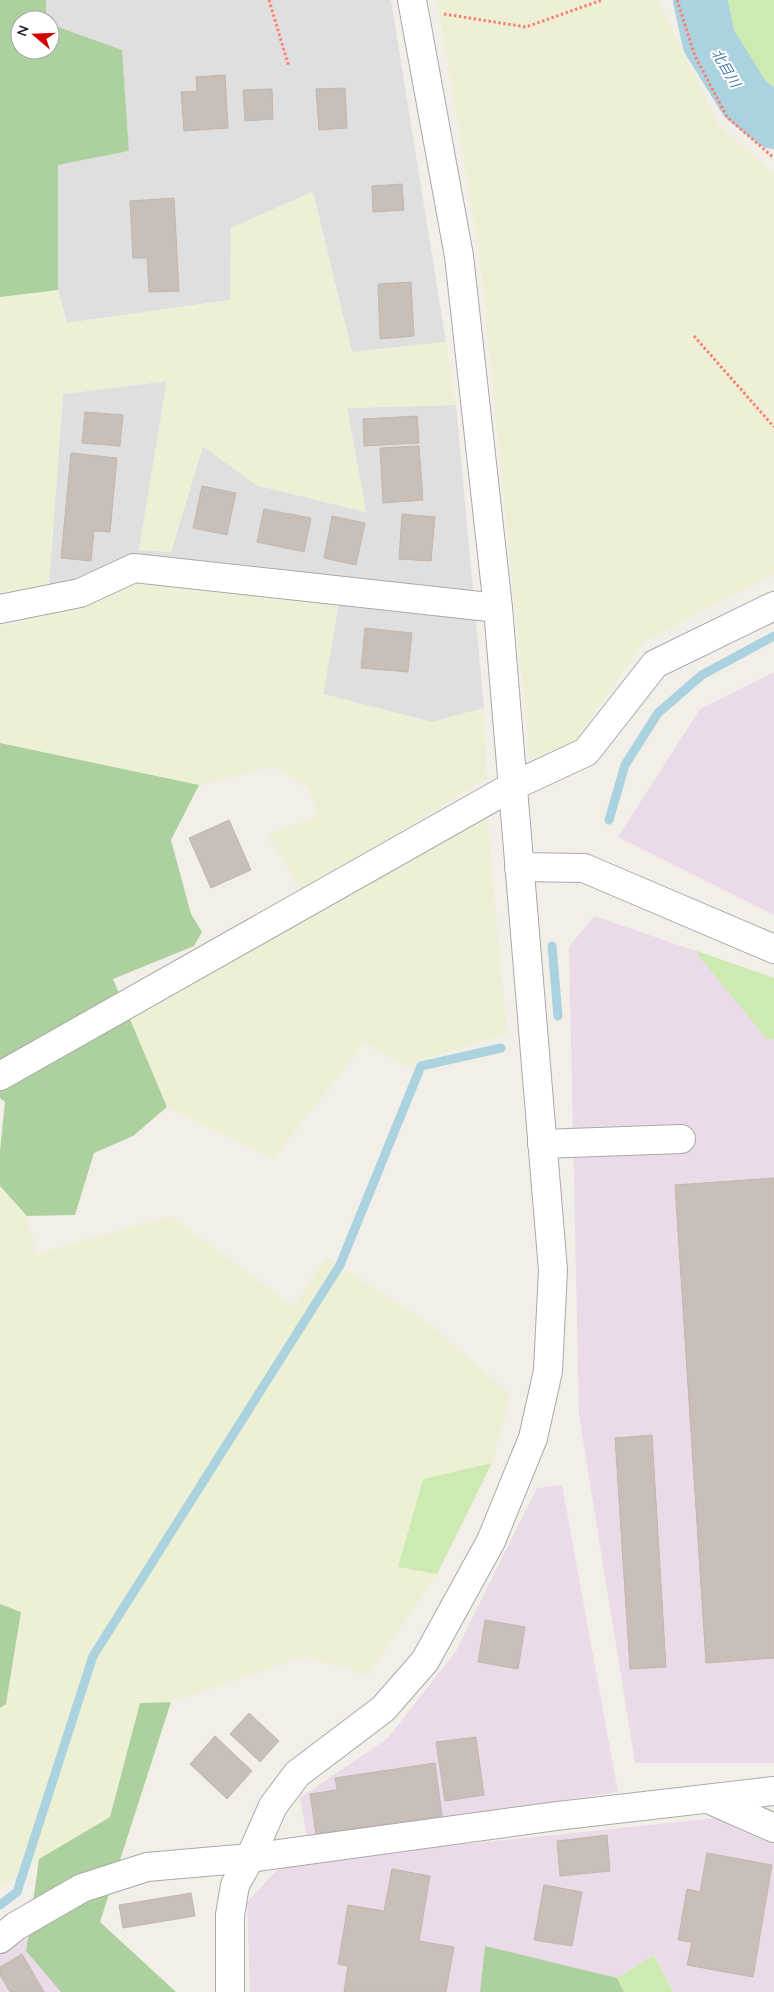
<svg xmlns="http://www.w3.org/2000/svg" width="774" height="1992" font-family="Quicksand,'Noto Sans JP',sans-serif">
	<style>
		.residential { fill: #e0dfdf }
		.industrial { fill: #ebdbe8 }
		.farmland { fill: #eef0d5 }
		.grass { fill: #cdebb0 }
		.forest { fill: #add19e }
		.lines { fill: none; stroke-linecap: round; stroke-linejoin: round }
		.stream { stroke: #aad3df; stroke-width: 9 }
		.river { stroke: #aad3df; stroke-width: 54 }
		.building { fill: #c7bfb8; stroke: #c4b6ab }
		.minor-casing { stroke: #a9a9a9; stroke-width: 30 }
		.path { stroke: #fa8072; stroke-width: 3; stroke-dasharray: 2.5 2.5; stroke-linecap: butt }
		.minor { stroke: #fff; stroke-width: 28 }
		.labels { text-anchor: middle; stroke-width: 4; stroke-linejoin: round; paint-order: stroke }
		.water-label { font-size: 14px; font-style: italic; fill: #4a7aab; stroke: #fff }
	</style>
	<rect width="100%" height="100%" fill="#f2efe9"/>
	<g class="residential">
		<polygon points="46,0 391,0 446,342 352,352 313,192 231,228 230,300 67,323 58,290 58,165 129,151 122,50 50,24 50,20 46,20"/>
		<polygon points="167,381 139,550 171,552 203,446 256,485 366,512 347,408 456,405 484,708 432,722 323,694 339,602 58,610 49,583 63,394"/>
	</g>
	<g class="industrial">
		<polygon points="774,672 774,915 618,837 700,709"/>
		<polygon points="594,916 774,978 774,1763 635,1763 579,1415 569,947"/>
		<polygon points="562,1485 618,1792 307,1838 300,1798 388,1738 456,1651 537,1488"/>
		<polygon points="774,1812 774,1992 673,1992 654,1955 617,1978 486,1947 480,1992 250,1992 247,1902 284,1863"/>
		<polygon points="16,1926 67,1992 0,1992 0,1941"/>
	</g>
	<g class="farmland">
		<polygon points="437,0 658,0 720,127 774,173 774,574 644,642 575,741 530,759 480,259"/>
		<polygon points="312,192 352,352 446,342 456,405 347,408 366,512 256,485 203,446 171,552 139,550 167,381 63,394 49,583 0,597 0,297 58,290 67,323 230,300 231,228"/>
		<polygon points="135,580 339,602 323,694 432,722 484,708 487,778 302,892 267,834 317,817 309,788 274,767 199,785 0,743 0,626 4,626 58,610"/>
		<polygon points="487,817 507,1033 404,1066 365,1042 273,1159 167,1107 129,1017"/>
		<polygon points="0,1186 27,1216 36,1254 171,1216 294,1307 326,1257 428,1323 511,1394 492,1463 423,1479 398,1567 437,1574 368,1675 306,1656 171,1702 140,1703 110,1817 39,1859 0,1888 0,1708 6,1703 21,1612 0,1604"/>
	</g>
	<g class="grass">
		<polygon points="722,0 774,0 774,89 750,66"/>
		<polygon points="694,950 774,978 774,1039 767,1039"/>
		<polygon points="492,1463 437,1574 398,1567 423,1479"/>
		<polygon points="654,1955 673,1992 624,1992 617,1978"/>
	</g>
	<g class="forest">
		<polygon points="0,0 46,0 46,20 20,20 20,50 50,50 50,24 122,50 129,151 58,165 58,290 0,297"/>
		<polygon points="0,743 199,785 171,840 191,914 202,932 194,946 113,979 167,1107 133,1136 94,1153 75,1215 27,1216 0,1186 0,1151 5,1102 0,1098"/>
		<polygon points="0,1604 21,1612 6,1704 0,1708"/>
		<polygon points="171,1702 100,1922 176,1992 61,1992 26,1951 39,1859 110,1817 140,1703"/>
		<polygon points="485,1946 617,1978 624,1992 480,1992"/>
	</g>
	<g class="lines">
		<g class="stream">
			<polyline points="609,820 625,765 658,713 702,675 774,636"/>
			<polyline points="552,946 558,1016"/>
			<polyline points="0,1905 17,1892 93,1656 340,1265 421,1066 501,1048"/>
		</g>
		<polyline class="river" points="700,0 709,41 745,99 774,122"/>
	</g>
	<g class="building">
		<polygon points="225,75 228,128 184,131 181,92 197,91 196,77"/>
		<polygon points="345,88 347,128 319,130 316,89"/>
		<polygon points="272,89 273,119 245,121 243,90"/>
		<polygon points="402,184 404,210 373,212 372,186"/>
		<polygon points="174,198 179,291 149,292 147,258 133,258 130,201"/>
		<polygon points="411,282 414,336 380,339 378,284"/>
		<polygon points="85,412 123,415 120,446 82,443"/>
		<polygon points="417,416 419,443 364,446 363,419"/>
		<polygon points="419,446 423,500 383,503 380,448"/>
		<polygon points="71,453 117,458 110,532 94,531 91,561 61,558"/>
		<polygon points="202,486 236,493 227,535 193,528"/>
		<polygon points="264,509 311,518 304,552 257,542"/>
		<polygon points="402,514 435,517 431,561 399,559"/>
		<polygon points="332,516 365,523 356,565 324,558"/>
		<polygon points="365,628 412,633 408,672 361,668"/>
		<polygon points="229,820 251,870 211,888 189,838"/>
		<polygon points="774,1178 774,1658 706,1663 675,1185"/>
		<polygon points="652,1435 666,1667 630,1669 615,1438"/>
		<polygon points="485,1620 525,1627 518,1669 478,1662"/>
		<polygon points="249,1713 279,1741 260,1762 230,1734"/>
		<polygon points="215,1736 252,1771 227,1799 190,1764"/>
		<polygon points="476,1737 484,1795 445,1801 436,1742"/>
		<polygon points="435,1763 442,1816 316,1834 310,1794 337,1790 335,1778"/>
		<polygon points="607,1835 610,1871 560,1876 557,1841"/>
		<polygon points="707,1853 772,1865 753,1977 687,1965 692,1942 678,1940 687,1889 700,1892"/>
		<polygon points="392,1869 430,1876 419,1941 454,1947 446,1992 344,1992 348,1966 338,1964 348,1905 384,1911"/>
		<polygon points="544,1885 582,1892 572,1946 534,1940"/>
		<polygon points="191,1893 195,1916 123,1928 119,1905"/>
		<polygon points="22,1954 44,1992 10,1992 0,1975 0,1967"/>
	</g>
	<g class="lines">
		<defs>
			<g id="minor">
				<polyline points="0,609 80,593 134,568 498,608"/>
				<polyline points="519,867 584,868 774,949"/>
				<polyline points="0,1076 513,786 586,752 655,664 774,606"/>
				<polyline points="542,1144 681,1139"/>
				<polyline points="708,1799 774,1828"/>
				<polyline points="0,1939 16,1926 82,1888 147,1867 250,1858 557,1816 774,1791"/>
				<polyline points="230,1992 230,1915 235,1885 250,1858 273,1806 297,1774 383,1709 425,1661 491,1541 533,1438 548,1371 553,1270 498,608 459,256 412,0"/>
			</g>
		</defs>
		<use href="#minor" class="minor-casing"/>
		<g class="path">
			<polyline points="269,0 289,67"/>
			<polyline points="677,0 695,56 727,117 774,158"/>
			<polyline points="444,14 526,27 602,0"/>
			<polyline points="694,336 774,427"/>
		</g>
		<use href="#minor" class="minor"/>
	</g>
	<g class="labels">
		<g class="water-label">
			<text transform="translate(726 68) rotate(59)" y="5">北目川</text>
		</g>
	</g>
	<g transform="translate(35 35) rotate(289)"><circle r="24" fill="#ffffff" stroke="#a7a7a7"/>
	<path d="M0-4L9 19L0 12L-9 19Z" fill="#d40000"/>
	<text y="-8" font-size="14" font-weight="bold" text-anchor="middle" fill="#222222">N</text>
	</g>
</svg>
